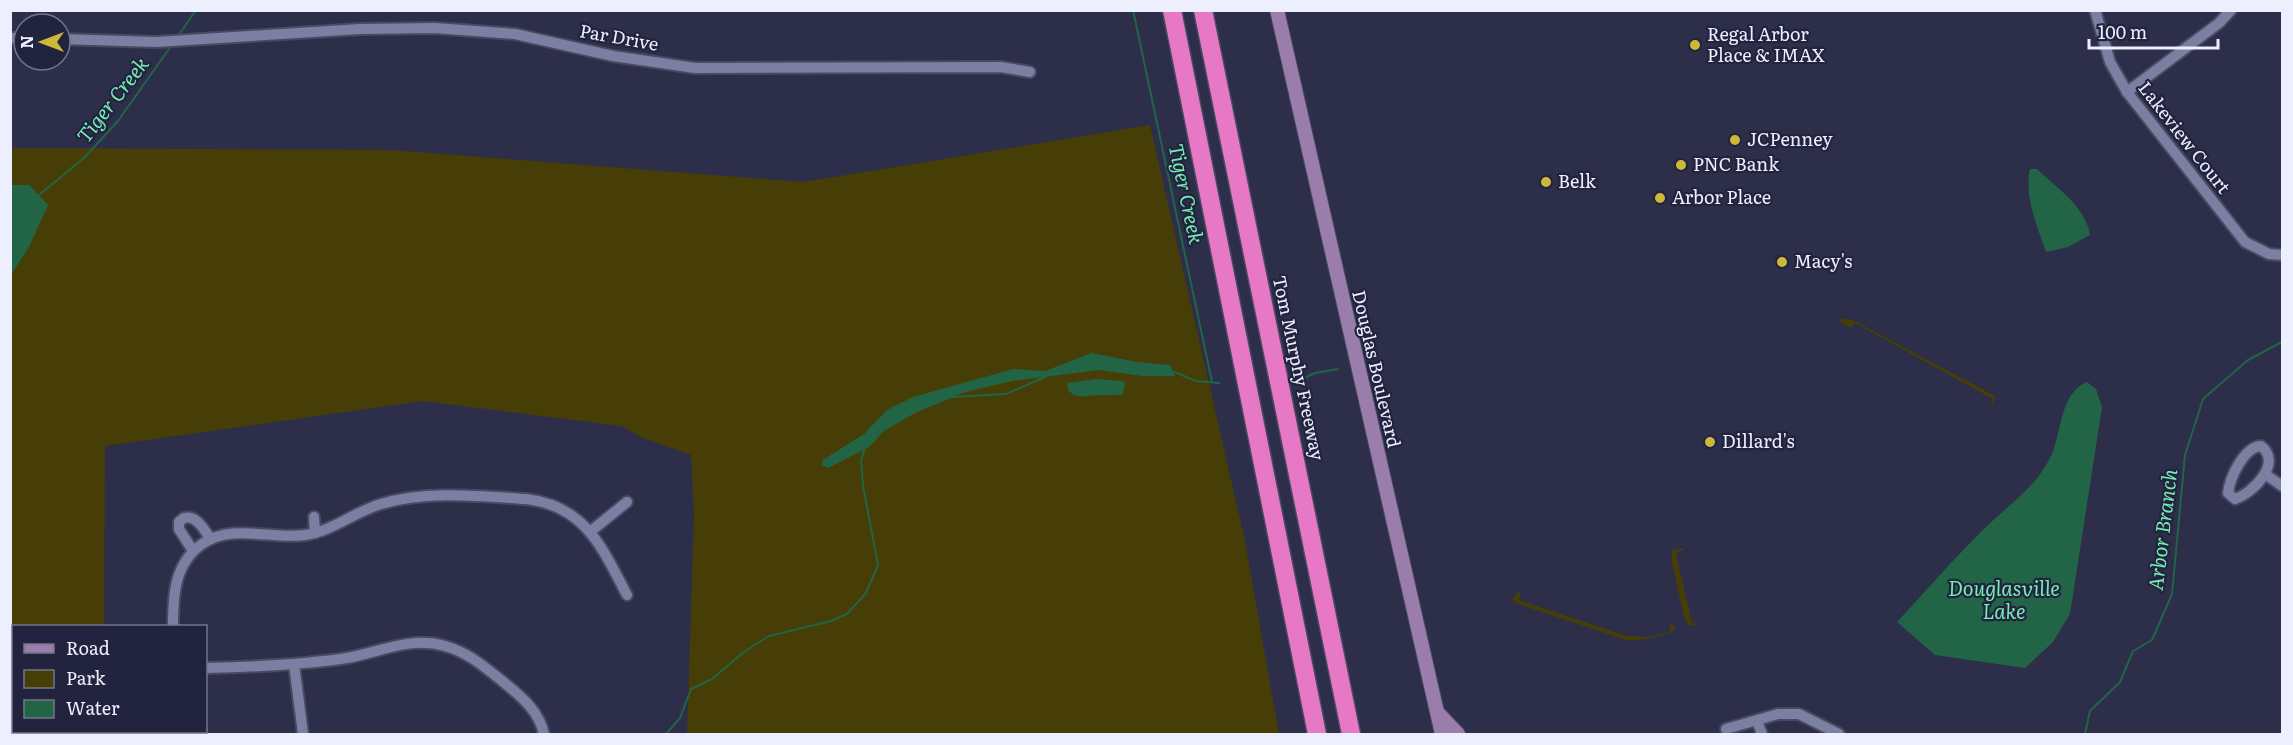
<svg xmlns="http://www.w3.org/2000/svg" width="2293" height="745" font-family="Literata,serif">
	<style>
		.green { fill: #463e06 }
		.water { fill: #216546 }
		.lines { fill: none; stroke-linecap: round; stroke-linejoin: round }
		.stream { stroke: #216546; stroke-width: 2 }
		.street-casing { stroke: #494961; stroke-width: 14 }
		.secondary-casing { stroke: #494961; stroke-width: 16 }
		.highway-casing { stroke: #494961; stroke-width: 21 }
		.street { stroke: #7b7fa1; stroke-width: 10 }
		.secondary { stroke: #9b7dac; stroke-width: 14 }
		.highway { stroke: #e678c5; stroke-width: 18 }
		.poi-dot { fill: #cdb938; stroke: #22243f; stroke-width: 2 }
		.labels { text-anchor: middle; stroke-width: 4.5; stroke-linejoin: round; paint-order: stroke }
		.poi-label { font-size: 18px; fill: #edeffe; stroke: #22243f; text-anchor: start }
		.street-label { font-size: 18px; fill: #edeffe; stroke: #22243f }
		.water-label { font-size: 20px; font-style: italic; fill: #76edb3; stroke: #22243f }
	</style>
	<rect width="100%" height="100%" fill="#2c2e4a"/>
	<g class="green">
		<polygon points="1150,125 1245,541 1279,734 687,734 694,515 691,455 643,438 621,426 423,401 105,446 104,626 14,626 14,711 11,712 11,148 393,150 803,182"/>
		<polygon points="1843,318 1855,321 1995,396 1993,405 1991,404 1993,399 1855,323 1851,328 1840,322"/>
		<polygon points="1684,548 1683,550 1676,553 1692,623 1701,623 1692,626 1688,625 1684,617 1671,559 1673,549"/>
		<path d="M 1518,592 L 1521,594 L 1519,600 L 1627,636 L 1651,637 L 1670,631 L 1670,625 L 1672,623 L 1675,627 L 1674,631 C 1659,637 1645,640 1629,641 L 1515,603 L 1512,599 Z"/>
	</g>
	<g class="water">
		<path d="M 2030,169 L 2037,169 C 2056,187 2086,207 2090,235 L 2068,247 L 2046,252 C 2037,225 2024,197 2030,169 Z"/>
		<polygon points="11,185 29,185 48,205 29,247 11,275"/>
		<polygon points="1092,353 1137,362 1170,365 1175,376 1142,376 1099,370 1012,381 965,392 915,413 884,431 869,447 828,468 822,465 823,460 864,434 887,410 913,397 1013,369 1045,371"/>
		<path d="M 1097,379 L 1123,381 L 1125,384 L 1123,394 C 1115,396 1107,395 1099,395 C 1086,396 1068,401 1067,383 Z"/>
		<path d="M 2087,382 L 2096,389 L 2102,407 L 2070,614 L 2053,642 L 2025,668 L 1935,655 L 1897,622 C 1926,591 1954,558 1985,528 C 2007,506 2036,487 2050,458 C 2062,435 2059,393 2087,382 Z"/>
	</g>
	<g class="lines">
		<g class="stream">
			<polyline points="1133,10 1212,382"/>
			<polyline points="178,36 196,10"/>
			<polyline points="39,195 85,157 118,121 171,46"/>
			<polyline points="1172,371 1196,381 1219,383"/>
			<polyline points="1300,380 1315,373 1338,369"/>
			<polyline points="953,397 1006,394 1045,377"/>
			<polyline points="666,734 680,718 691,689 712,679 745,651 769,636 831,621 847,614 866,593 878,565 863,486 861,461 865,447"/>
			<polyline points="2085,734 2090,711 2120,682 2133,651 2152,640 2172,594 2185,455 2203,399 2248,360 2282,342"/>
		</g>
		<defs>
			<g id="street">
				<polyline points="2095,10 2110,62 2127,92 2245,242 2269,254 2282,255"/>
				<polyline points="10,38 24,38"/>
				<polyline points="60,39 156,42 360,29 435,28 515,34 613,56 695,68 1001,67 1030,72"/>
				<polyline points="2127,92 2219,23 2231,10"/>
				<path d="M 2261,446 C 2283,463 2253,493 2235,499 L 2228,493 C 2230,477 2244,447 2261,446 Z"/>
				<polyline points="2265,474 2282,486"/>
				<polyline points="314,517 315,533"/>
				<polyline points="591,531 627,502"/>
				<path d="M 193,551 L 179,529 L 179,522 L 184,518 C 197,515 203,529 211,539"/>
				<path d="M 173,626 C 173,596 174,564 202,544 C 232,523 272,540 305,535 C 333,531 354,512 381,504 C 426,490 480,496 526,499 C 586,506 602,548 627,595"/>
				<polyline points="294,664 303,734"/>
				<path d="M 206,668 C 253,667 300,665 347,658 C 380,652 411,636 445,646 C 470,653 487,669 507,685 C 524,699 539,712 544,734"/>
				<polyline points="1757,721 1762,734"/>
				<polyline points="1726,729 1778,714 1799,714 1839,734"/>
				<polyline points="158,734 159,732"/>
			</g>
			<g id="secondary">
				<polyline points="1277,10 1442,734"/>
				<polyline points="1438,713 1458,734"/>
			</g>
			<g id="highway">
				<polyline points="1172,10 1317,734"/>
				<polyline points="1203,10 1351,734"/>
			</g>
		</defs>
		<use href="#street" class="street-casing"/>
		<use href="#secondary" class="secondary-casing"/>
		<use href="#highway" class="highway-casing"/>
		<use href="#street" class="street"/>
		<use href="#secondary" class="secondary"/>
		<use href="#highway" class="highway"/>
	</g>
	<g class="poi-dot">
		<circle cx="1695" cy="45" r="6"/>
		<circle cx="1735" cy="140" r="6"/>
		<circle cx="1681" cy="165" r="6"/>
		<circle cx="1546" cy="182" r="6"/>
		<circle cx="1660" cy="198" r="6"/>
		<circle cx="1782" cy="262" r="6"/>
		<circle cx="1710" cy="442" r="6"/>
	</g>
	<g class="labels">
		<g class="poi-label">
			<text x="1707" y="41">Regal Arbor<tspan x="1707" dy="21">Place &amp; IMAX</tspan></text>
			<text x="1747" y="146">JCPenney</text>
			<text x="1693" y="171">PNC Bank</text>
			<text x="1558" y="188">Belk</text>
			<text x="1672" y="204">Arbor Place</text>
			<text x="1794" y="268">Macy's</text>
			<text x="1722" y="448">Dillard's</text>
		</g>
		<g class="street-label">
			<text transform="translate(619 38) rotate(10)" y="6">Par Drive</text>
			<text transform="translate(2184 138) rotate(52)" y="6">Lakeview Court</text>
			<text transform="translate(1298 368) rotate(78)" y="6">Tom Murphy Freeway</text>
			<text transform="translate(1376 369) rotate(77)" y="6">Douglas Boulevard</text>
		</g>
		<g class="water-label">
			<text transform="translate(113 100) rotate(-52)" y="7">Tiger Creek</text>
			<text transform="translate(1186 194) rotate(78)" y="7">Tiger Creek</text>
			<text transform="translate(2163 530) rotate(-83)" y="7">Arbor Branch</text>
			<text x="2004" y="596">Douglasville<tspan x="2004" dy="23">Lake</tspan></text>
		</g>
	</g>
	<rect width="2293" height="745" fill="none" stroke="#edeffe" stroke-width="24"/>
	<rect x="12" y="625" width="195" height="108" fill="#22243f" stroke="#73758b" stroke-width="1.5"/>
	<rect x="24" y="644" width="30" height="9" fill="#9b7dac" stroke="#73758b" stroke-width="1.5"/>
	<text x="66" y="655" font-size="18" fill="#edeffe">Road</text>
	<rect x="24" y="670" width="30" height="18" fill="#463e06" stroke="#73758b" stroke-width="1.5"/>
	<text x="66" y="685" font-size="18" fill="#edeffe">Park</text>
	<rect x="24" y="700" width="30" height="18" fill="#216546" stroke="#73758b" stroke-width="1.5"/>
	<text x="66" y="715" font-size="18" fill="#edeffe">Water</text>
	<g transform="translate(42 42) rotate(270)"><circle r="28" fill="#22243f" stroke="#73758b" stroke-width="1.5"/>
	<path d="M0-4.5L10 22L0 15L-10 22Z" fill="#cdb938"/>
	<text y="-9" font-size="16" font-weight="bold" text-anchor="middle" fill="#edeffe">N</text>
	</g>
	<path d="M2089 39v9h129v-9" fill="none" stroke="#edeffe" stroke-width="3"/>
	<text x="2098" y="39" font-size="18" fill="#edeffe" stroke="#22243f" stroke-width="4.5" paint-order="stroke">100 m</text>
</svg>
